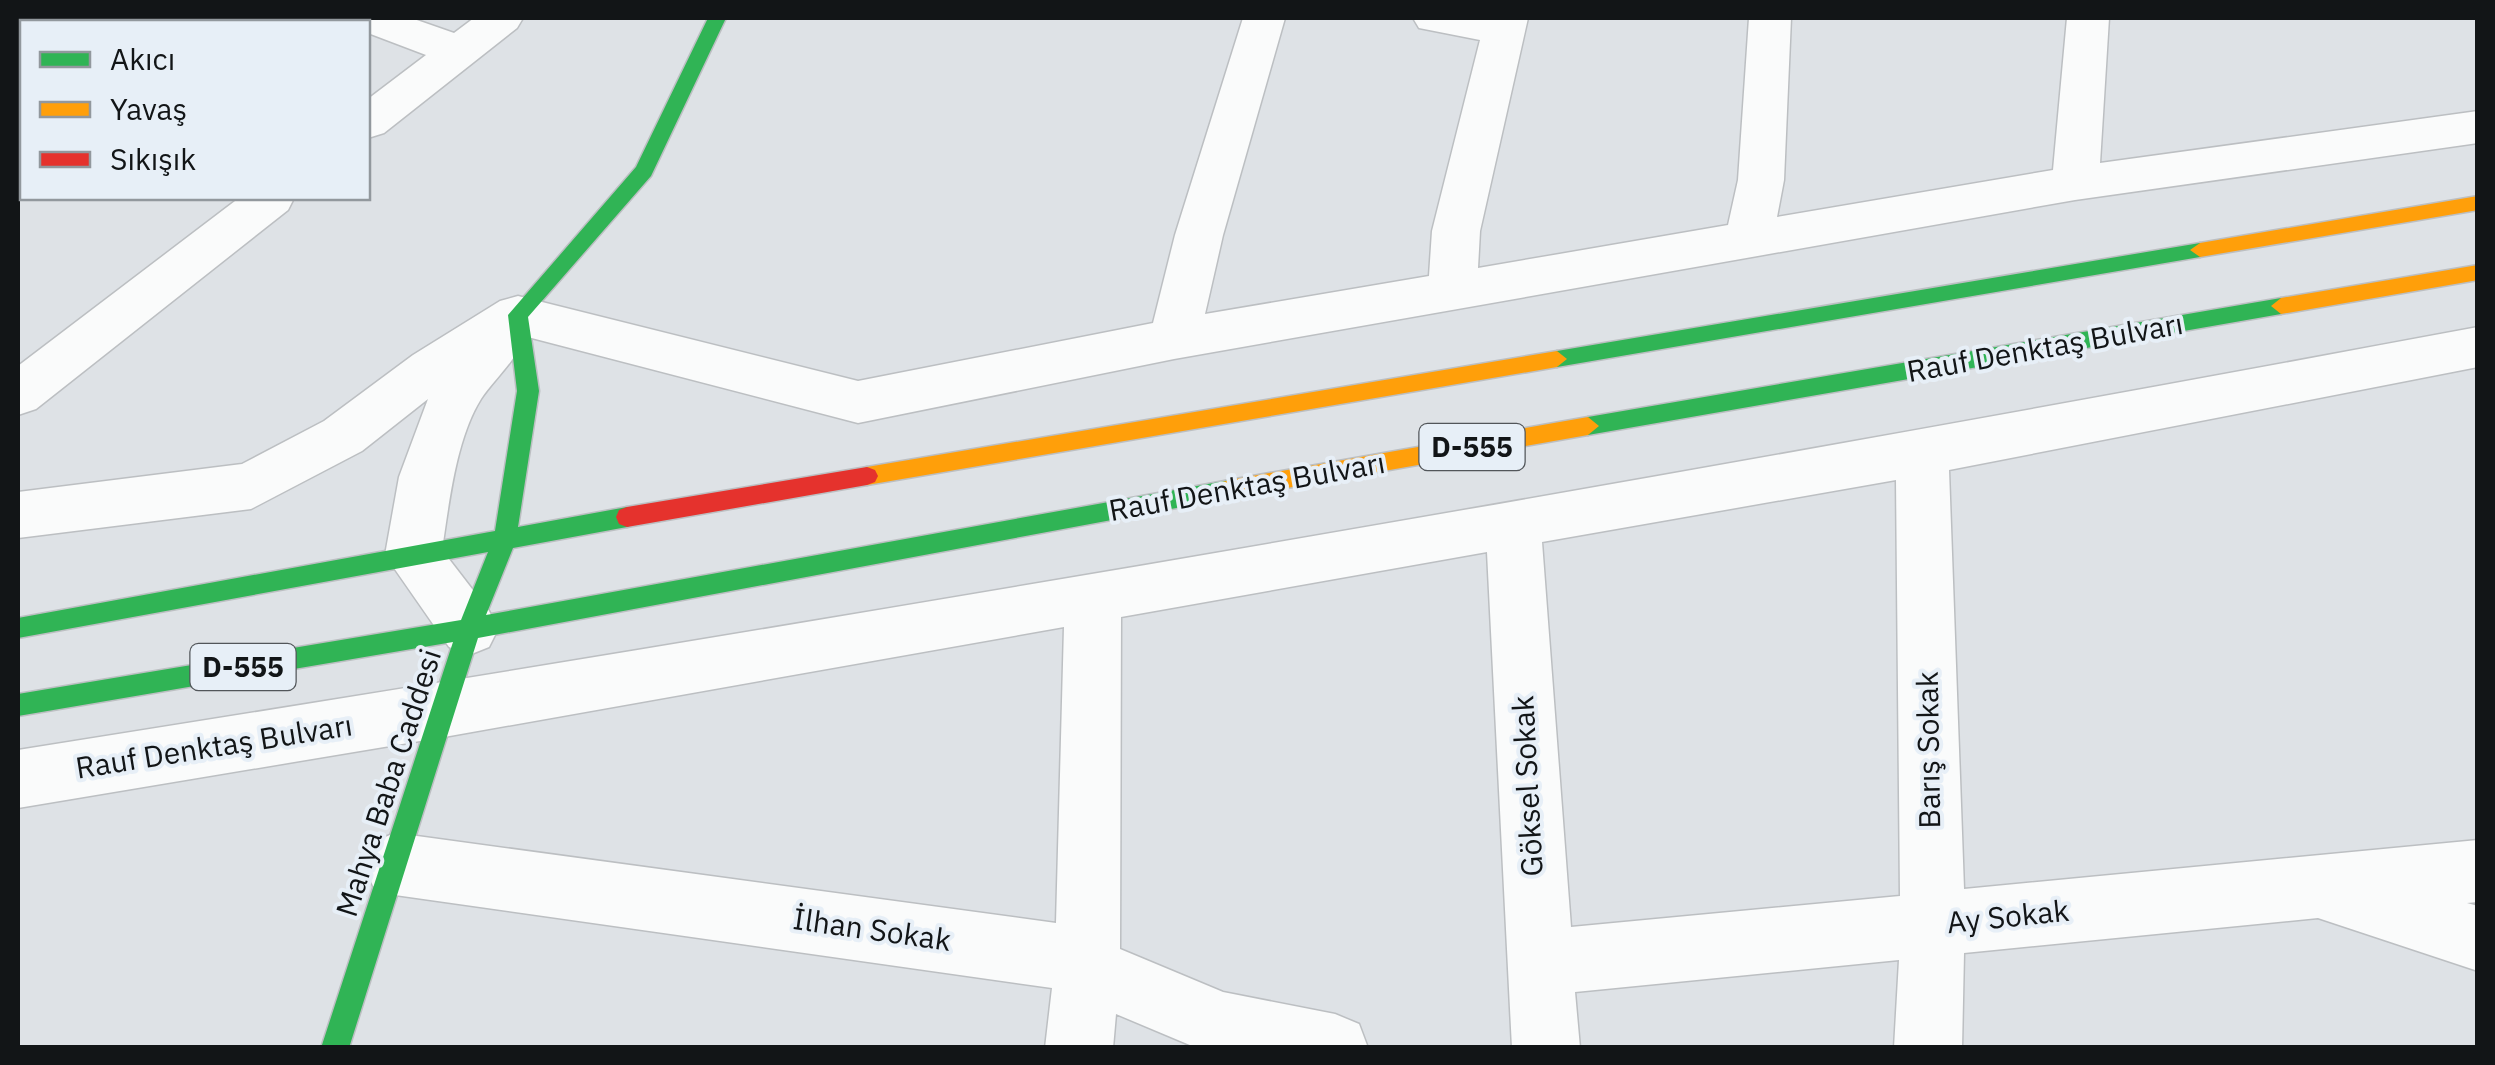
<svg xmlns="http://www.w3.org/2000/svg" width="2495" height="1065" font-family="'IBM Plex Sans',sans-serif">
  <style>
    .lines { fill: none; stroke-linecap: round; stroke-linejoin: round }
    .street-casing { stroke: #bcbfc2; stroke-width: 3 }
    .fast-casing { stroke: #bcbfc2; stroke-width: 3 }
    .slow-casing { stroke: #bcbfc2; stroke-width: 3 }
    .jam-casing { stroke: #bcbfc2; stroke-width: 3 }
    .street { fill: #fafbfb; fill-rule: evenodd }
    .fast { fill: #30b455; fill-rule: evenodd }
    .slow { fill: #ff9f0a; fill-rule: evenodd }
    .jam { fill: #e5322d; fill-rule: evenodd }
    .labels { text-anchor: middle; stroke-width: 8; stroke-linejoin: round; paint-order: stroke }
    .shield { fill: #e7eff7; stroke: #52565a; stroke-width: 2.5 }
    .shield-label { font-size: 28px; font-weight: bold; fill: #121517 }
    .street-label { font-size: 30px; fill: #121517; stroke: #e7eff7 }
  </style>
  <rect width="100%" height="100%" fill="#dee2e6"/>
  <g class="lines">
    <g class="street-casing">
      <path id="street" d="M141,18H189L187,22H139Z
        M349,18H411L454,33L474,18H523L517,28L384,133L368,138V99L426,55L368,33V22H351Z
        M1243,18H1285L1223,235L1205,314L1429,276L1432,231L1480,40L1419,28L1413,18H1528L1480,231L1478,268L1728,225L1738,180L1749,18H1791L1784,180L1777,217L2053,170L2067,18H2109L2100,163L2478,111V143L2075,200L1174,359L858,423L524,336C519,358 495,378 481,399C456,439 449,503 442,550L489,611L498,629L489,647L469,655L449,647L385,555L399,477L428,399L362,451L251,509L18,538V492L242,464L324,421L413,355L500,301L518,296L858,381L1153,323L1175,235Z
        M22,101V135L18,136V102Z
        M239,198H294L288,210L36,409L18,415V366Z
        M2478,327V367L1949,470L1964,889L2478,840V902L2467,903L2478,906V971L2318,918L1964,953L1962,1048H1894L1899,960L1575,992L1580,1048H1512L1487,552L1121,617L1120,949L1223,992L1335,1014L1359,1024L1368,1048H1197L1116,1014L1113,1048H1045L1052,988L395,895L373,886L364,864L373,842L395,833L1056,923L1064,627L444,737L18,808V750C840,620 1659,480 2478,327ZM1896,480L1900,896L1571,927L1542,542Z"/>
    </g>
    <g class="fast-casing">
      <path id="fast" d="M708,18H726L651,176L528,317L539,391L518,527L627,507L635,510L638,517L635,524L627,527L513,548L486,615L1230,480L1238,482L1241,489L1238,496L1230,498L478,638L349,1048H321L453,642L18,716V694L461,620L488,552L18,638V618L495,531L517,391L508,315L636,167Z
        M2200,243L2210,250L2200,257L1557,367L1547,359L1557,351Z
        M2281,298L2291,306L2281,314L1588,435L1577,426L1588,417Z"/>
    </g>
    <g class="slow-casing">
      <path id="slow" d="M2478,196V210L2200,257L2190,250L2200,243Z
        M2478,265V280L2281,314L2271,306L2281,298Z
        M1557,351L1567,359L1557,367L867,485L859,482L856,476L859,470L867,467Z
        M1588,417L1599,426L1588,435L1230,498L1222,496L1219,489L1222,482L1230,480Z"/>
    </g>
    <g class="jam-casing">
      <path id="jam" d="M867,467L875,470L878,476L875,482L867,485L627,527L619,524L616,517L619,510L627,507Z"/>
    </g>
    <use href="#street" class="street"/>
    <use href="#fast" class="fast"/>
    <use href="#slow" class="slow"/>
    <use href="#jam" class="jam"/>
  </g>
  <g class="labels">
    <g class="shield">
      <rect x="1419.5" y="424" width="105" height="46" rx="8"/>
      <rect x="190.5" y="644" width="105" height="46" rx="8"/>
    </g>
    <g class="shield-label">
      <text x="1472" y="457">D-555</text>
      <text x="243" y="677">D-555</text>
    </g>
    <g class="street-label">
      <text transform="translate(2045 348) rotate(-10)" y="10">Rauf Denktaş Bulvarı</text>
      <text transform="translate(1247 487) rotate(-10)" y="10">Rauf Denktaş Bulvarı</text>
      <text transform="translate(214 747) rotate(-9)" y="10">Rauf Denktaş Bulvarı</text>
      <text transform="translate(1929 750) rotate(-91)" y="10">Barış Sokak</text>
      <text transform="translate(389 783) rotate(-72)" y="10">Mahya Baba Caddesi</text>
      <text transform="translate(1528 786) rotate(-93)" y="10">Göksel Sokak</text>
      <text transform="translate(2008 917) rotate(-6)" y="10">Ay Sokak</text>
      <text transform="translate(872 930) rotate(8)" y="10">İlhan Sokak</text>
    </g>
  </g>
  <rect width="2495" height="1065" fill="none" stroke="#121517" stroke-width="40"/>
  <rect x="20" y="20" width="350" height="180" fill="#e7eff7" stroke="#92989d" stroke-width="2.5"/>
  <rect x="40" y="52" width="50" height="15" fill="#30b455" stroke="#92989d" stroke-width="2.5"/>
  <text x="110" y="70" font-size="30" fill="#121517">Akıcı</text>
  <rect x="40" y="102" width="50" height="15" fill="#ff9f0a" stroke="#92989d" stroke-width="2.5"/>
  <text x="110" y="120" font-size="30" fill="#121517">Yavaş</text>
  <rect x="40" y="152" width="50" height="15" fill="#e5322d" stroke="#92989d" stroke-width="2.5"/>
  <text x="110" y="170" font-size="30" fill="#121517">Sıkışık</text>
</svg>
